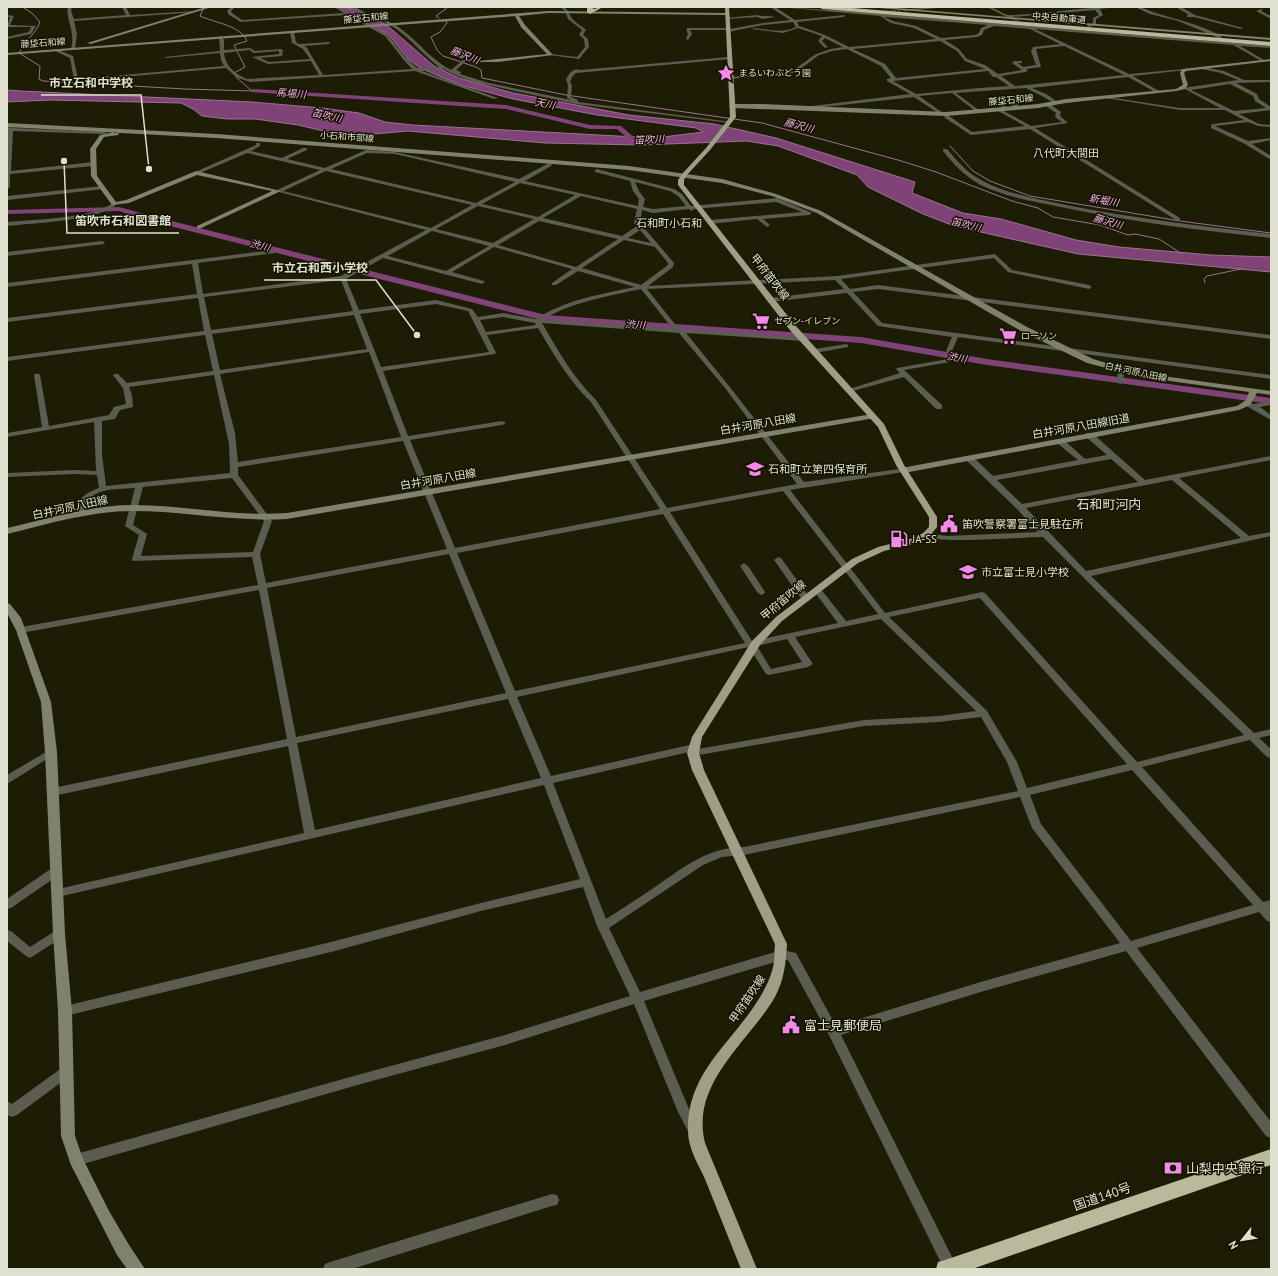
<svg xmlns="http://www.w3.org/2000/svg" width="1278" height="1276" font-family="'PT Sans','Noto Sans JP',sans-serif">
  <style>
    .water { fill: #7f4378; stroke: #9c7292 }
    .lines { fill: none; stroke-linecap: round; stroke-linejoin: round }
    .stream { stroke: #9c7292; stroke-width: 1 }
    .river { fill: #7f4378; fill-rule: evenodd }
    .street-tunnel { stroke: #3a3923; stroke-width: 4.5; stroke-dasharray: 4.5 2; stroke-linecap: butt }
    .street { fill: #5c5c50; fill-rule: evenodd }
    .secondary { fill: #81826e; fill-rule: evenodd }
    .primary { fill: #9e9f86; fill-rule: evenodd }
    .highway { fill: #b9b99b; fill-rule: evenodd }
    .labels { text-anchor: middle; stroke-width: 3; stroke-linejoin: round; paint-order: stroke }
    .far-street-label { font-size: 9px; fill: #dfe0d0; stroke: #141300 }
    .far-poi-label { font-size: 9px; fill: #dfe0d0; stroke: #141300; text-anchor: start }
    .far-water-label { font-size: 10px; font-style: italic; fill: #f8b2ee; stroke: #141300 }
    .far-quarter-label { font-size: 11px; fill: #dfe0d0; stroke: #141300 }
    .street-label { font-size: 11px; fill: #dfe0d0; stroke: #141300 }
    .poi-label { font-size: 11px; fill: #dfe0d0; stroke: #141300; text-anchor: start }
    .quarter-label { font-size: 13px; fill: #dfe0d0; stroke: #141300 }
    .near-poi-label { font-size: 13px; fill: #dfe0d0; stroke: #141300; text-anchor: start }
    .near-street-label { font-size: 13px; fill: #dfe0d0; stroke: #141300 }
    .leader { fill: none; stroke: #dfe0d0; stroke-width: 1.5 }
    .callout-dot { fill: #dfe0d0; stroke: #141300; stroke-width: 1.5 }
    .callout-label { font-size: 12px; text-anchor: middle; font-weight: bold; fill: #dfe0d0; stroke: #141300; stroke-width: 3; stroke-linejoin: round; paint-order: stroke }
  </style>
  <rect width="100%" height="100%" fill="#1d1c04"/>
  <path class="water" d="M339,7C356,7 373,17 388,26L434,66L459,78L513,93L629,115L714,124L776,138L915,182L912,193L963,213L1001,219L1076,240L1119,247L1211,255L1271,257V272L1078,254L954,226L923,214L868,187L857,175L778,146L746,141L641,145L545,143L408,131L374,134L332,133L298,125L255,119H227L202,116L193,109L181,103L50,100L7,102V90L21,91L252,102L322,108L359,113L385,122L413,125L655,138L703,132L696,128L597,115L513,99L461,85L420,68L408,59L388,34L355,18Z"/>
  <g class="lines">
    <path class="stream" d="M23,7L33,14L40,22C36,34 24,41 19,53L40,66L39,79L43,81L185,89L253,91
      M204,7L200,16C215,23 240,25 247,41L234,45L245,67L234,73
      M439,18L436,16L447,8L446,7
      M445,20L447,23L440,32L431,37L437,50L443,56L476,67L481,70L482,78L566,95L762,123L898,160L936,172L1012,201L1038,208L1053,217L1100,225L1128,235L1135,234L1159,239L1182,254
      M236,77L252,91
      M950,146L973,171L990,181L1030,196L1180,221L1271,233
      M1205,283L1204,279L1207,276L1241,269"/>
    <path class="river" d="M253,89L506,105L590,125L621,126L638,141L634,143L632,142L617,129H590L506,109L251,92V90Z
      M119,207L152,216L546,315L861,337L987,359L1271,398V404L987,365L861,343L546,321L146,220L119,211L7,214V210Z"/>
    <path class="street-tunnel" d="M885,13L901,11
      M1014,20L1023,25"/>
    <path class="street" d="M68,7H72L71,11L74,19L126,15L122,7H126L130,15L195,11L197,12L74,21L77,34L75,49L73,50L71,49C76,31 65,18 68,7Z
      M231,7H235L231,11L232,13L242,20L344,13L334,7H339L387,34L405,57L417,68L439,67C422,54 409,36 390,25C377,18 361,16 350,7H355C369,16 386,18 400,28C418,41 431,60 451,70L463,60H480L482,61L465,62L456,70L461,72L460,74L489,83L571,100L567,98L568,85L566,80C568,74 574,67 580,70L729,57L730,59L576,73L572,77L570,82L572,85L571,97L578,100V102L732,122L730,123L576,104L478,83L460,77L443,69L422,71L498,98L494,99L415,71L250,82L236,77L226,68L76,81L74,80L70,58L53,50L56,49L73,56L78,79L224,66L221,60L220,53L166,58L164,57L220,51L219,37L221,36L224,40V50L250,48L255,51L281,49L283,50L282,56L260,58L269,62L310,59L303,49L292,43L290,32L292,31L294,32L296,42L299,44L330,42L329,44L304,46L307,48L323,75L412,69L403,59L385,36L347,15L240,22L238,20L229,15L227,11ZM250,50L253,53L279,51V54L252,57L268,64L311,61L319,75L247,79C235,74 225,66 224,53Z
      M560,7C568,7 567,11 571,17C574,22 582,26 586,30L583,35L588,39L589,47L579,59L549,55L551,54L577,57L585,47L584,39L579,35L582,30L568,19L565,11Z
      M770,7H775L795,20L845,15L844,17L797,22L799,26L825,35L849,47L936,39L914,28L891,23L880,16L779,7L881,13L883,14L1271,46V48L1240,46L1264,60L1263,62L1233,45L1035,29L1129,74L1184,69L1186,70L1133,76L1159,91L1157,93L1128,77L1032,88L1048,95L1057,102L1055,104L1044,97L1026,88L956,93L980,111L978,113L952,93L919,96L943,113V114L941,115L914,97L806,109L804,107L910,94L887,81V79L891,78L881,66L847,49L832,51L819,55L795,73L729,79L731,77L792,71L816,54L831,49L843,47L825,38L822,41L828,47L825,48L818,41L822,36L798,28L783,33L752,29L754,28C768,29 783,34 796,27L793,22L763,25L728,32L727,30H690L692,34L688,40L686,39L688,34L686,29L688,28H728L730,29L763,23L790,20ZM884,17L988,25L981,28L979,33L975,35L941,38L916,26L893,21ZM994,26L1030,29L1060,44L1033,47L1031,51L1036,65L1023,67L1018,63H1022V61H1014L1012,63L1022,70L998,74L985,65L967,59L959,49L945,40L977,37L982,35L984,30ZM940,41L957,51L965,61L985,69L896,78L885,64L853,49ZM1064,46L1124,75L1015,86L1001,76L1026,72L1028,71L1026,69L1041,67L1036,49ZM988,71L993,77H996L1009,86L979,88L916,94L893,81Z
      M930,7H948L904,11L902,10Z
      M987,7C996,7 1002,15 1010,15C1047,14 1082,7 1117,7L1100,9L1103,15L1096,19V24L1089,27L1087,26L1093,23V18L1099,15L1095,10L1012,17L1015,19L1013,20Z
      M1135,7C1142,7 1147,10 1153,12C1176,20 1202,24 1222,37L1219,38L1178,21L1150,14Z
      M1176,7H1181L1195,15L1243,28L1241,29L1194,17H1187V15H1189Z
      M1261,9H1263L1261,11L1271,16V19L1256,11Z
      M7,15L14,16L10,25L36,26L31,34L7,39V37L29,32L31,27H7L10,17H7Z
      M758,15C763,17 770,15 775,17L762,19L757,17L727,19L725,18Z
      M1202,67L1224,71L1244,80H1271V82L1236,83L1257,94L1259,99L1271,107V110L1239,114L1259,124L1271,125V127L1258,126L1248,122L1215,126L1248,141L1271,138V140L1252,144L1271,156V160L1245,144L1211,128V125L1213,124L1244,120L1225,110H1180L1106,98L1108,97L1180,108H1220L1183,88L1238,80L1221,73L1202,69ZM1230,84L1253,96L1255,101L1266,108L1234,111L1191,90Z
      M1007,99H1009L1022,108L1018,109L1006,102L1000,103L1009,108L1007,110L994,102Z
      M1046,104H1050L1061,112L1060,116L1068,123L1035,128L1180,218V220H1176L1030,129L971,135L945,118L944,114L948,113L949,116L972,132L1025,126L998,111L1000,109L1031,126L1062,122L1055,117L1056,113L1046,106Z
      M11,127L13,128L104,132L108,135L106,136L103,134L13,131L11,171L93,162L96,164L93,166L10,174V187L7,189L8,130H7V128Z
      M256,143H260V146L251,151L282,158L303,148H307V150L287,159L325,168L366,150L395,152L519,179L549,163L552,165L551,166L525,181L638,206L639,199L633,191L630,181L595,172V170L597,169L674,189L682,194L691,206L777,198L812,213L809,215L763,219L770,225L767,227L757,219L710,224L707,222L710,220L802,212L776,202L694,209L691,211L689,209L653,213L642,210L640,223L674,263L673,267L648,286L837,276L995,254L1012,270L1089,285L1092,287L1089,289L1008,272L994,258L841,279L850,289L878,285L1271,335V339L878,289L853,292L882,323L1271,375V379L958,337L952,351L949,353L946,351L952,337L878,326L847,293L770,302L767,300L770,298L844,289L835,280L647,289L678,328L681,329L805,338V340L803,341L686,333L729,386L804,482L907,468L908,470L904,472L790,490L885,613L982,592L985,593L1137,762L1244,735L1151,645L1043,537C1023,537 933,545 922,535L926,533L947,536L1038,532L1017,509L966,460V456H972L993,476L1078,460L1057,443V439H1063L1085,459L1107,455L1086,437V433H1092L1145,480L1271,456V460L1179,478L1249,536L1271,532V536L1091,576L1254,733L1271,729V735L1259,738L1271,749V758L1267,757L1250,740L1142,767L1263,902L1271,900V908L1269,909L1271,910V922L1267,921L1259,912L1137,948L1271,1122V1138L1266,1136L1126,951L984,991L841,1035L958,1269H944L829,1035L788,960H782L644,1001L689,1109L702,1131L700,1135L695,1137L690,1135L678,1112L634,1004L505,1045L361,1084L76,1166L71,1164L69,1160L71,1156L76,1154L361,1074L505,1035L630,996L597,926L583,887L481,911L331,952L65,1016L61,1015L59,1011L61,1007L65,1006L331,942L481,903L580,879L544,785L58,897L54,896L52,893L54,890L58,889L304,833L288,746L53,796L49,795L48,792L49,789L53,788L287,739L259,590L21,633L17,630L21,627L258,585L252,557L133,561L132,559L139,535L125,526L135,488C112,490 87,486 83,515L79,517L75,515C77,500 84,493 99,488L97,475L75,474L7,477V473L75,470L96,471L94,422L7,437V433L42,427L34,375L35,374H39L40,375L49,426L109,415L114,407L126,404L123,388L113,375L114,374H118L127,383L213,371L205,335L7,361V357L204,331L198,298L7,322V318L197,294L192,264L7,287V283L273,250L275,251V253L198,263L203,294L341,276L426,230L275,191L320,170L247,153L198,174L193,173L256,145ZM367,153L395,154L515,182L476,203L331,169ZM326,171L472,205L431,228L283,191ZM635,182L670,191L678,196L686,206L653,209L643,207L645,199L639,191ZM520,183L575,195L538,217L482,204ZM581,196L637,209L634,223L637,226L622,236L543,218ZM478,206L534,219L493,243L436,229ZM539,221L618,239L576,267L498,245ZM640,230L651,243L628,238ZM432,231L489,246L446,271L388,256ZM624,240L655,247L668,263V265L641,285L582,268ZM494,247L572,269L552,283V285H556L578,271L635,287C601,294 565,300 536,319L503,313L478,317L472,309L436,300L359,310L346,279L383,258L482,284L485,282L484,281L452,272ZM341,280L353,311L211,330L204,297ZM641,289L672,328L543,320C570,302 609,296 641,289ZM436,304L468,311L489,352L381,367L360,314ZM354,315L367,349L220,370L212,334ZM503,317L535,323L536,325L486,332L480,320ZM542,323L679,333L725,388L797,484L667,508L596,400C573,377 558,351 542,323ZM538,328C554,355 569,381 591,402L660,509L455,548L410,440L502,425L506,423L502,421L408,436L383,371L495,354L496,353L487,335ZM369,352L401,437L238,462L235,433L220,374ZM214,375L229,444L230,473L106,486L102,455V421L115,419L120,410L133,407L132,395L129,387ZM403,441L447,549L266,583L260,554L272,521L238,475V467ZM1111,459L1138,482L1022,504L997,480ZM232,478L264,521L253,552L141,556L147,534L133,525L143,487ZM1172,480L1241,538L1086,571L1026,508ZM783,491L878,614L846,621L820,588L817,587L813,590L838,623L752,641L670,512ZM663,514L745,643L515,691L457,553ZM449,554L506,693L296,737L267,588ZM980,598L1127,764L1027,788L1017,762L987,711L889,617ZM881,619L976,711L939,716L864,720L698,749L699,747L698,745L694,744L551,776L517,697L749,647L766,674L769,675L808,667L813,664L795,637ZM787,639L802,662L771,669L757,646ZM508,699L541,778L315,830L297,743ZM981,717L1007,762L1018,791L744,847C708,847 684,867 655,887C639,898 623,908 606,919L553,783L689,752V755L693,756L864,726L939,722ZM1132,770L1253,905L1131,941L1041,824L1030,795ZM1020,797L1032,828L1120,943L984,981L836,1026L796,953L782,950L640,992L609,928L703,865L722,857L744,855Z
      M943,149H947C957,161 968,174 983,181C1007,194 1035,198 1061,204C1130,218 1201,226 1271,234V238C1200,230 1130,222 1061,207C1033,201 1004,197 979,184C965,176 953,164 943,151Z
      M102,186L105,188L104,189L7,200V196Z
      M114,202L117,204C100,221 32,223 7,226V222C32,220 85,218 106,207C109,206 111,204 114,202Z
      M102,241L105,243L104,244L7,256V252Z
      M846,344L848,345V347L815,353L812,351L815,349Z
      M948,359L950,360V362L904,370L942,405V409H936L904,377L849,392L846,390L900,373L896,369L897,368Z
      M1121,369L1124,371L1123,382L1120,384L1117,382L1118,371Z
      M1271,401V405L1260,407L1271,415V420L1243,404L1247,402L1254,404Z
      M778,557L781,558L809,597L810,599L809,601H803L774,560Z
      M744,563L748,566L765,592L764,594L761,595L757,592L740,566Z
      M51,749L55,750L56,752L55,754L7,784V775Z
      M56,867L60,868L61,871L60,874L11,908L7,909V899L52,868Z
      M7,930L11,931L30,947L55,931L59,930L63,931L65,934L63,937L30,958L26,956L7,941Z
      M67,1066L71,1067L73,1071L71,1075L17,1115L12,1117L7,1115V1101L12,1104L63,1067Z
      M552,1194L557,1195L559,1200L557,1205L552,1206L352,1269H323L325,1264L330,1262Z"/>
    <path class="secondary" d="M206,7H212L91,44L87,43Z
      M866,7H884L1271,38V40Z
      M548,11L727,13L729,14L727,15L548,13L519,16L525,25L553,55L498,62H480L478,61L547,54L521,27L515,16L7,55V53Z
      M1271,59V61L1186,71L1184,73L1188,85L1185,89L1176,91L1066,103L1038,108L946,116L732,108L729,106L732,104H761L946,112L1038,104L1066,99L1176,89L1183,85L1180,73L1182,69Z
      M7,123L216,134L629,166L722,179L776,194L821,211L1027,327L1093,359L1141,373L1271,391V395L1257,393L1250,405L1239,410L904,473L901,472L900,470L901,468L1237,406L1246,400L1249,392L1141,377L1087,363L1021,331L817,213L772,196L722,183L629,170L216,138L7,127Z
      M116,132L119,134L118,135L104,137L96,149L97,176L116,202L126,200L196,171L281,191L199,229L197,228V226L272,191L197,175L129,203L112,205L91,176L90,149L100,135Z
      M872,414H875V418L287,519C235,522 184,511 132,511C90,511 48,524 7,534V528C48,519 90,505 132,505C184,505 235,517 287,513Z
      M7,603L10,604L21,618L51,702L57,752L65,934L72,1011L75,1136L83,1159L109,1211L129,1245L145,1269H127L117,1255L71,1165L61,1136L58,1011L53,934L45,752L41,702L16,630L7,613Z"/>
    <path class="primary" d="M725,7H729L736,117L710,150L686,176L684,180V185L795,325L884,424L904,465L937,517V527L929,537L920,542L884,551L858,563L782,621L760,645L702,737L699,753L704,770L787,944C786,963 784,980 775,997C748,1043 690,1083 705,1143L757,1269H741C729,1239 717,1209 705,1179C698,1164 688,1148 688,1131C686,1061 753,1031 772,971C775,963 774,953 775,944L692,770L687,753L692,737L752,641L776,617L852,559L878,547L914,538L923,533L929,527V517L896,465L878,427L789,329L678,185V180L682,174L706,148L730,117Z"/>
    <path class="highway" d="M587,7H593V9L603,7L590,14L587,12Z
      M819,7H840L1271,42V46L822,9Z
      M1271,1149V1165L972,1269H936L938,1262L945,1260Z"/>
  </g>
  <defs>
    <g id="sight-bare" transform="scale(1.38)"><path d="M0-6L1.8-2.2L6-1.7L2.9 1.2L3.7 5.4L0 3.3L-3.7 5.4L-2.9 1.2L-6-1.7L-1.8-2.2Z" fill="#f788eb" stroke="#141300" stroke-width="2.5" paint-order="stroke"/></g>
    <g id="supermarket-bare" transform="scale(1.38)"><path d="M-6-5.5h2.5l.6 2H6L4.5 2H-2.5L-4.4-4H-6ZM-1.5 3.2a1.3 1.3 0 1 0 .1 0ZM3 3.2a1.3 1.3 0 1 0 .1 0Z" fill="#f788eb" stroke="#141300" stroke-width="2.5" paint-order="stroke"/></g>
    <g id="school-bare" transform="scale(1.38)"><path d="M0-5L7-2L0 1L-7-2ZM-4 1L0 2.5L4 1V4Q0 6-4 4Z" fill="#f788eb" stroke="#141300" stroke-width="2.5" paint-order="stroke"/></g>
    <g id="civic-bare" transform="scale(1.38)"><path d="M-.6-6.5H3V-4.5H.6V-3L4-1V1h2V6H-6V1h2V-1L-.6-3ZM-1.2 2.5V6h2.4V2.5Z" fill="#f788eb" stroke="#141300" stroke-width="2.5" paint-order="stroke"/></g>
    <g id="fuel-bare" transform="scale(1.38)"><path d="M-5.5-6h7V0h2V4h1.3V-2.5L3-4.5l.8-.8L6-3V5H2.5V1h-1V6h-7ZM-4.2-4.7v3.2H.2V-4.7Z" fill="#f788eb" stroke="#141300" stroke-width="2.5" paint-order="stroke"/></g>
    <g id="bank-bare" transform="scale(1.38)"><path d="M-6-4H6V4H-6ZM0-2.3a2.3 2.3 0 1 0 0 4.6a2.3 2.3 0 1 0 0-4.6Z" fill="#f788eb" stroke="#141300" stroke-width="2.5" paint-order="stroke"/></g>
  </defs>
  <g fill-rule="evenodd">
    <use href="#sight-bare" x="726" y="73"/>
    <use href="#supermarket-bare" x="761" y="321"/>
    <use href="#supermarket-bare" x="1008" y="336"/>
    <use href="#school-bare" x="755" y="469"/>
    <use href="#civic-bare" x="949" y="524"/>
    <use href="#fuel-bare" x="899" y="539"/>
    <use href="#school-bare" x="968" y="572"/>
    <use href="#civic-bare" x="791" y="1025"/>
    <use href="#bank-bare" x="1173" y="1168"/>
  </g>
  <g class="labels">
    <g class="far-street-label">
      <text transform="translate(366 18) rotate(-5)" y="3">藤垈石和線</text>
      <text transform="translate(1059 18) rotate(5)" y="3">中央自動車道</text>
      <text transform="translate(43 43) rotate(-4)" y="3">藤垈石和線</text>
      <text transform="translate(1011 100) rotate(-5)" y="3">藤垈石和線</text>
      <text transform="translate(347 137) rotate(4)" y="3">小石和市部線</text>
      <text transform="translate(1136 372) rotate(12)" y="3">白井河原八田線</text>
    </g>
    <g class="far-poi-label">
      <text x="739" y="76">まるいわぶどう園</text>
      <text x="774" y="324">セブン-イレブン</text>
      <text x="1021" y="339">ローソン</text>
    </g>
    <g class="far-water-label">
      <text transform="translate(465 55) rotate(22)" y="4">藤沢川</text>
      <text transform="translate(291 93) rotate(4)" y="4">馬場川</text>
      <text transform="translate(545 103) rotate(11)" y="4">天川</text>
      <text transform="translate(327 115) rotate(13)" y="4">笛吹川</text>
      <text transform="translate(799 125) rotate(15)" y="4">藤沢川</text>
      <text transform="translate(649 139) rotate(-3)" y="4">笛吹川</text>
      <text transform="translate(1104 200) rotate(10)" y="4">新堀川</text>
      <text transform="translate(1108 221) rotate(16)" y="4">藤沢川</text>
      <text transform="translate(966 224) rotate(14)" y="4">笛吹川</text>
      <text transform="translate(260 245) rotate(14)" y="4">渋川</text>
      <text transform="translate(635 324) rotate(4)" y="4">渋川</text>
      <text transform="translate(957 357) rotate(10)" y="4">渋川</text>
    </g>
    <g class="far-quarter-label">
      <text x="1066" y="157">八代町大間田</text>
      <text x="669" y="227">石和町小石和</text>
    </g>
    <g class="street-label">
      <text transform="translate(770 277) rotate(52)" y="4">甲府笛吹線</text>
      <text transform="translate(758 424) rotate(-10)" y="4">白井河原八田線</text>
      <text transform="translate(1081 426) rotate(-10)" y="4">白井河原八田線旧道</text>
      <text transform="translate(438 479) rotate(-10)" y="4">白井河原八田線</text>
      <text transform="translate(70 507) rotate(-12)" y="4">白井河原八田線</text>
      <text transform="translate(783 600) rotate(-40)" y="4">甲府笛吹線</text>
      <text transform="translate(747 999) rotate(-56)" y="4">甲府笛吹線</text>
    </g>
    <g class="poi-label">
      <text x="768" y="473">石和町立第四保育所</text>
      <text x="962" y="528">笛吹警察署富士見駐在所</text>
      <text x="912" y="543">JA-SS</text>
      <text x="981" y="576">市立富士見小学校</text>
    </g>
    <g class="quarter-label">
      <text x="1109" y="509">石和町河内</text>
    </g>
    <g class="near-poi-label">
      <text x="804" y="1030">富士見郵便局</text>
      <text x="1186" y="1173">山梨中央銀行</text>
    </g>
    <g class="near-street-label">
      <text transform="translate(1102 1196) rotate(-19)" y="5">国道140号</text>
    </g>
  </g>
  <path class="leader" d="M149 169L141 95H41M64 161L67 233H179M417 335L376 280H264"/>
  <g class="callout-dot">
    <circle cx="149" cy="169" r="4"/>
    <circle cx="64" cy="161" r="4"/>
    <circle cx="417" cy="335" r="4"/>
  </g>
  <g class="callout-label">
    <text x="91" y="87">市立石和中学校</text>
    <text x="123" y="225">笛吹市石和図書館</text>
    <text x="320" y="272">市立石和西小学校</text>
  </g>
  <rect width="1278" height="1276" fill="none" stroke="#dfe0d0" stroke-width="16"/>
  <g transform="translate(1242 1240) rotate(240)" stroke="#141300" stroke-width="3" paint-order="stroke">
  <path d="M0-3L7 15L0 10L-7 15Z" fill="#dfe0d0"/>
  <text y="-6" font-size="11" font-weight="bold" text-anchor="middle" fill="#dfe0d0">N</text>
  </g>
</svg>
